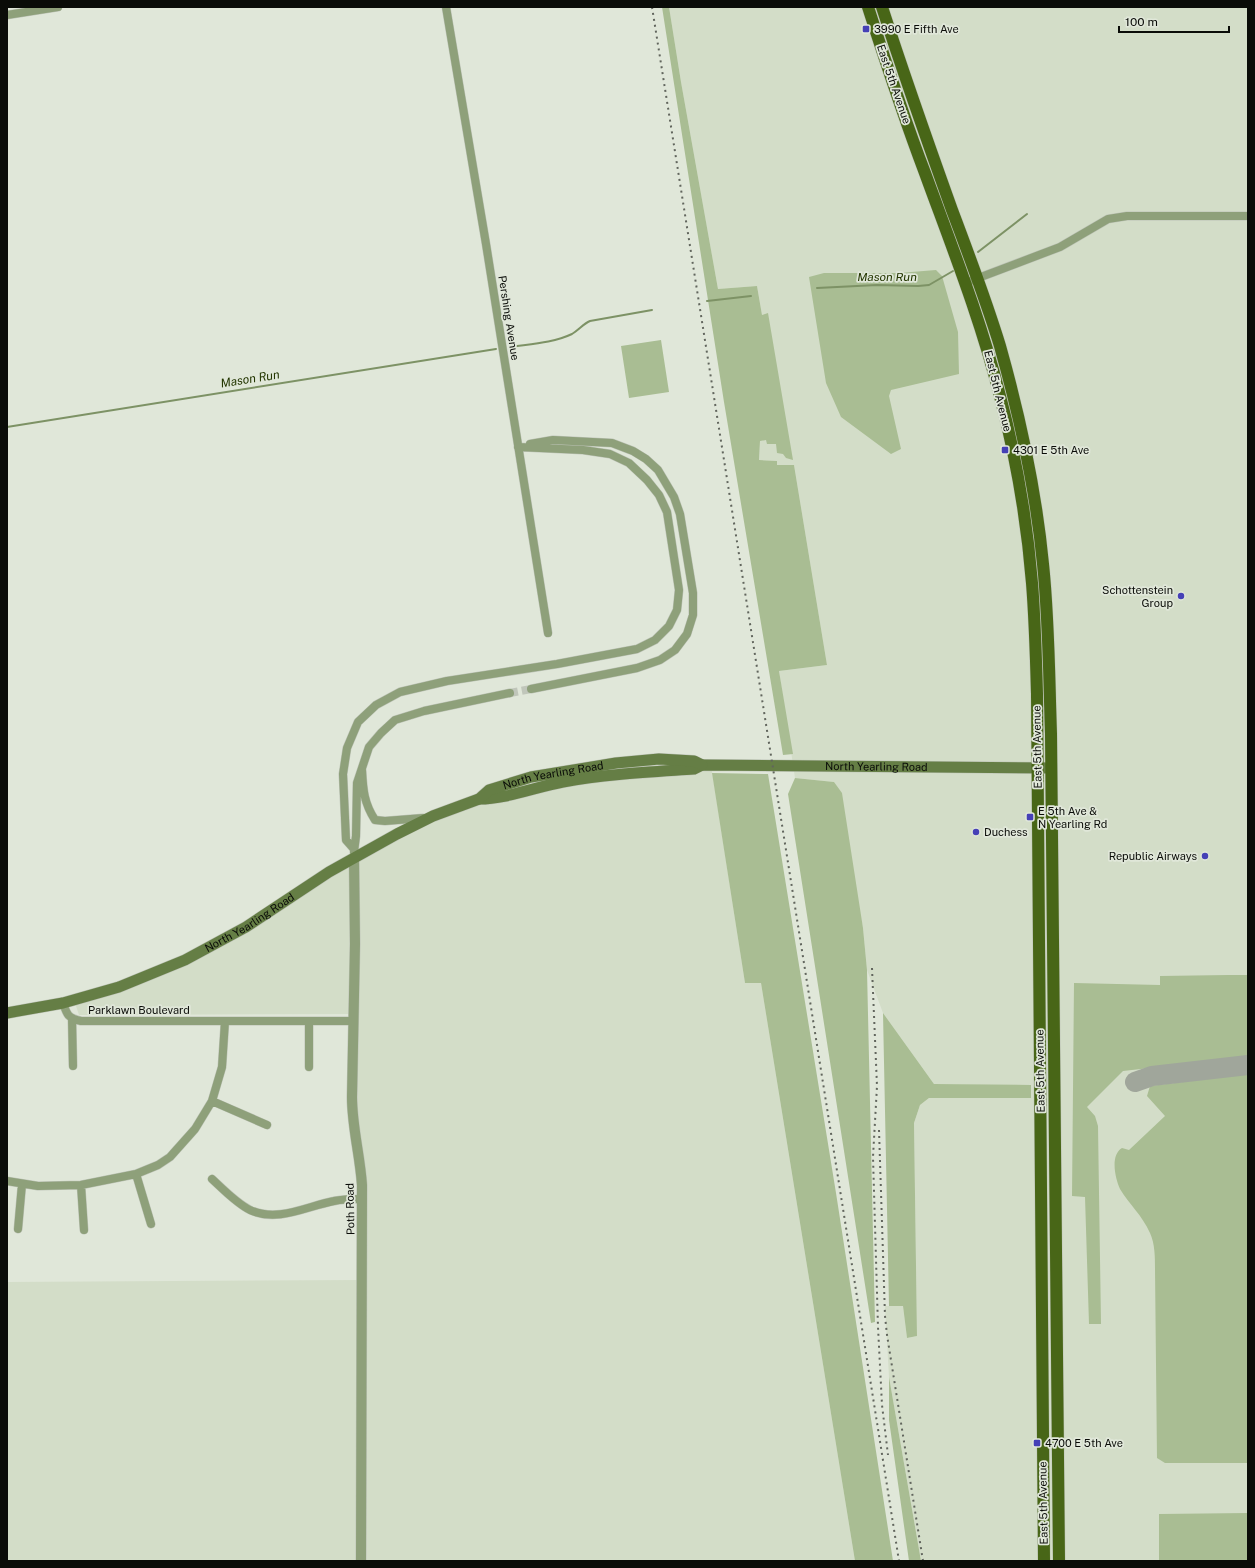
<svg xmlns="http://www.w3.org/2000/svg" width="1255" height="1568" font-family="'Public Sans',sans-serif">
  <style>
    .built { fill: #d3ddc8 }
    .green { fill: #a9bd93 }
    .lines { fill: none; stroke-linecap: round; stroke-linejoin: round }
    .stream { stroke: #7d9265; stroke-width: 2 }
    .taxiway { stroke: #a0a69b; stroke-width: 20 }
    .minor-tunnel { stroke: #c0c6ba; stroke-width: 8; stroke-dasharray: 8 4; stroke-linecap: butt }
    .minor-casing { stroke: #bec4b8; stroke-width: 9 }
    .tertiary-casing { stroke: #bec4b8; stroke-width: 11 }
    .secondary-casing { stroke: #bec4b8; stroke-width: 12 }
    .primary-casing { stroke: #bec4b8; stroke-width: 13 }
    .minor { stroke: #8ea07a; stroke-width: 8 }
    .tertiary { stroke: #8ea07a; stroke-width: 10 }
    .secondary { stroke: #657e45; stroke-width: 11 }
    .primary { stroke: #486617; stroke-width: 12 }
    .rail { stroke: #61655d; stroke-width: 2; stroke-dasharray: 2 4; stroke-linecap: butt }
    .poi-dot { fill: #4540b6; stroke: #e0e7d9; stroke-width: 1.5 }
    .labels { text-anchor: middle; stroke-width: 3.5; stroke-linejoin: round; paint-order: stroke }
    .poi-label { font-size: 11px; fill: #0a0c08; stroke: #e0e7d9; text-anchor: start }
    .street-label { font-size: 11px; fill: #0a0c08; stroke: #e0e7d9 }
    .water-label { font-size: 12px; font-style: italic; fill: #233601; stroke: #e0e7d9 }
  </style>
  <rect width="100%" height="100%" fill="#e0e7d9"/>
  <path class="built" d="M669,7H1248V1561H921L889,1377L885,1306H903L907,1338L917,1336L914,1123L920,1105L929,1098H1031V1086L934,1084L883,1013L867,970L863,928L834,782L795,778L779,671L827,665L794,465H777V461L759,460L760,440H766L767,314L762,315L757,286L718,289L681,82Z
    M711,765L745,983H761L855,1561H7V1282L364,1280L355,1126L352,1014L79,1015L74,1000L192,956L369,848L472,805L554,776L616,768Z"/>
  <path class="green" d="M662,7H669L681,82L718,289L757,286L762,315L768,313L793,460L786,458L783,454L777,453L776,444H767L766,440L760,441L759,460L777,461V465H794L827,665L779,671L793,754L783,755L724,402Z
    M936,270L942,276L958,332L959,374L891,390L889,396L901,449L891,454L841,417L826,383L809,277L824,273H899Z
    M661,340L669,392L629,398L621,346Z
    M712,773L768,774L836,1193L893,1561H855L761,983H745Z
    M795,778L834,782L842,793L863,928L867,970L875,1322L871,1323L788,794Z
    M1228,975H1248V1057L1123,1071L1087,1107L1095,1116L1098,1126L1101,1324H1089L1085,1197L1072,1196L1074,983L1160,985V976Z
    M883,1013L934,1084L1031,1085V1098H929L920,1105L914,1123L917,1336L907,1338L903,1306H889Z
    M1248,1074V1463H1165L1157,1458L1155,1269C1155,1257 1155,1244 1150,1233C1142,1215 1129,1204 1120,1189C1115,1178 1110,1155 1122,1148L1129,1150L1165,1116L1147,1096L1150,1086Z
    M889,1377L921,1561H909L889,1420Z
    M1248,1513V1561H1159V1514Z"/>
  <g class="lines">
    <path class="stream" d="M978,252L1027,214
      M817,288L877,285L918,286L929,285L953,271
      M707,301L751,296
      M510,347C530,344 553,343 572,334C579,330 583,324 590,321L652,310
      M7,427L496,349"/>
    <path class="taxiway" d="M1135,1082L1152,1076L1248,1065"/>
    <path class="minor-tunnel" d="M510,693L531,689"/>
    <g class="minor-casing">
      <path id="minor" d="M446,7L486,244L548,633
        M7,15L58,7
        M965,283L1060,247L1108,219L1127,216H1248
        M530,444L553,440L612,443L633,451L646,459L658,470L674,497L680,514L693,593V615L687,634L675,650L660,660L637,668L531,689
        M362,770C363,790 364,803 375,820L385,821L423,818
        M354,849L346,840L343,774L347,748L358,722L376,705L400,692L447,681L557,664L637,649L655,640L669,626L677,610L679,590L667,512L659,495L647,480L629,463L610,454L583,450L518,447
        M354,852L356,836L357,783L369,747L381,733L395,720L424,711L510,693
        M63,1003C67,1015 68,1018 81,1021H353
        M72,1018L73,1066
        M309,1021V1067
        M212,1101L267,1125
        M136,1174L151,1224
        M212,1179C224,1190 236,1203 250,1210C278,1223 307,1206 334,1201C343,1199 353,1199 362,1199
        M7,1181L38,1186L81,1185L136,1174L158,1165L170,1157L195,1129L212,1101L222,1067L225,1021
        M81,1185L84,1230
        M18,1229L22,1184"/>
    </g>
    <g class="tertiary-casing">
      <path id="tertiary" d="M354,858L355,944L352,1097C352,1127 360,1155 362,1185L361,1561"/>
    </g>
    <g class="secondary-casing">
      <g id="secondary">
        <path id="s1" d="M479,799C507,799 535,787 563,782C606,774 650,772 694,769L702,765L1051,768"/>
        <path id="s2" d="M7,1013L63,1003L119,987L185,960L246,927L329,872L397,834L433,816L479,799L489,790L531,777L616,763L659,759L694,761L702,765"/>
      </g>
    </g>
    <g class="primary-casing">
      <path id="primary" d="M868,7C886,63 904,118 925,173C952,247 981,320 1000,396C1016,457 1027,521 1032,583C1035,620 1036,657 1037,694L1044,1561
        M882,7C904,75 928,143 952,210C969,255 986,300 1000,346C1020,417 1036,491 1043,564C1049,621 1049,677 1051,734L1059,1561"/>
    </g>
    <use href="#minor" class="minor"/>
    <use href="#tertiary" class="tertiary"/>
    <use href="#secondary" class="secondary"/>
    <use href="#primary" class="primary"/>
    <path class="rail" d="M652,7L899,1561
      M872,968L877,1086L873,1157L878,1327L882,1405L888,1455
      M879,1130L885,1316L887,1335L923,1561"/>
  </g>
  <g class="poi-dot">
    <rect x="862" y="25" width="8" height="8" rx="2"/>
    <rect x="1001" y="446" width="8" height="8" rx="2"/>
    <circle cx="1181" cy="596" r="4"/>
    <rect x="1026" y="813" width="8" height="8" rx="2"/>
    <circle cx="976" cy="832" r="4"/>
    <circle cx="1205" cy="856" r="4"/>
    <rect x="1033" y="1439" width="8" height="8" rx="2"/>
  </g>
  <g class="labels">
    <g class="poi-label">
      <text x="874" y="33">3990 E Fifth Ave</text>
      <text x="1013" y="454">4301 E 5th Ave</text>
      <text x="1173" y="594" text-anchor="end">Schottenstein<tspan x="1173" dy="13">Group</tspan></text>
      <text x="1038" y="815">E 5th Ave &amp;<tspan x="1038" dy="13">N Yearling Rd</tspan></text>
      <text x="984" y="836">Duchess</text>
      <text x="1197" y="860" text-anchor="end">Republic Airways</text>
      <text x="1045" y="1447">4700 E 5th Ave</text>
    </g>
    <g class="street-label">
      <text transform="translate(894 84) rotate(71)" y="4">East 5th Avenue</text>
      <text transform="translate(509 318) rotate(81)" y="4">Pershing Avenue</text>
      <text transform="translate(998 391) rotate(76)" y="4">East 5th Avenue</text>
      <text transform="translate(1037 747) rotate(-91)" y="4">East 5th Avenue</text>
      <text dy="4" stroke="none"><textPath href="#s1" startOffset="401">North Yearling Road</textPath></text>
      <text dy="4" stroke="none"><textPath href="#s2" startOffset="602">North Yearling Road</textPath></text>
      <text dy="4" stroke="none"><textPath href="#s2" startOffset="261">North Yearling Road</textPath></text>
      <text x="139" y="1014">Parklawn Boulevard</text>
      <text transform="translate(1040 1071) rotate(-91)" y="4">East 5th Avenue</text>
      <text transform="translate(350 1209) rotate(-91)" y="4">Poth Road</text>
      <text transform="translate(1043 1503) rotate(-91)" y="4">East 5th Avenue</text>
    </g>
    <g class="water-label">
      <text x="887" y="281">Mason Run</text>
      <text transform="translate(250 379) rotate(-9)" y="4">Mason Run</text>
    </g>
  </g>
  <rect width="1255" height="1568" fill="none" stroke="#0a0c08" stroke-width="16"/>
  <path d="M1119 26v6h110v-6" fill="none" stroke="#0a0c08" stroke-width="2"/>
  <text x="1125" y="26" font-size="12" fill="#0a0c08" stroke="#e0e7d9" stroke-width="3" paint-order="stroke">100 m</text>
</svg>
